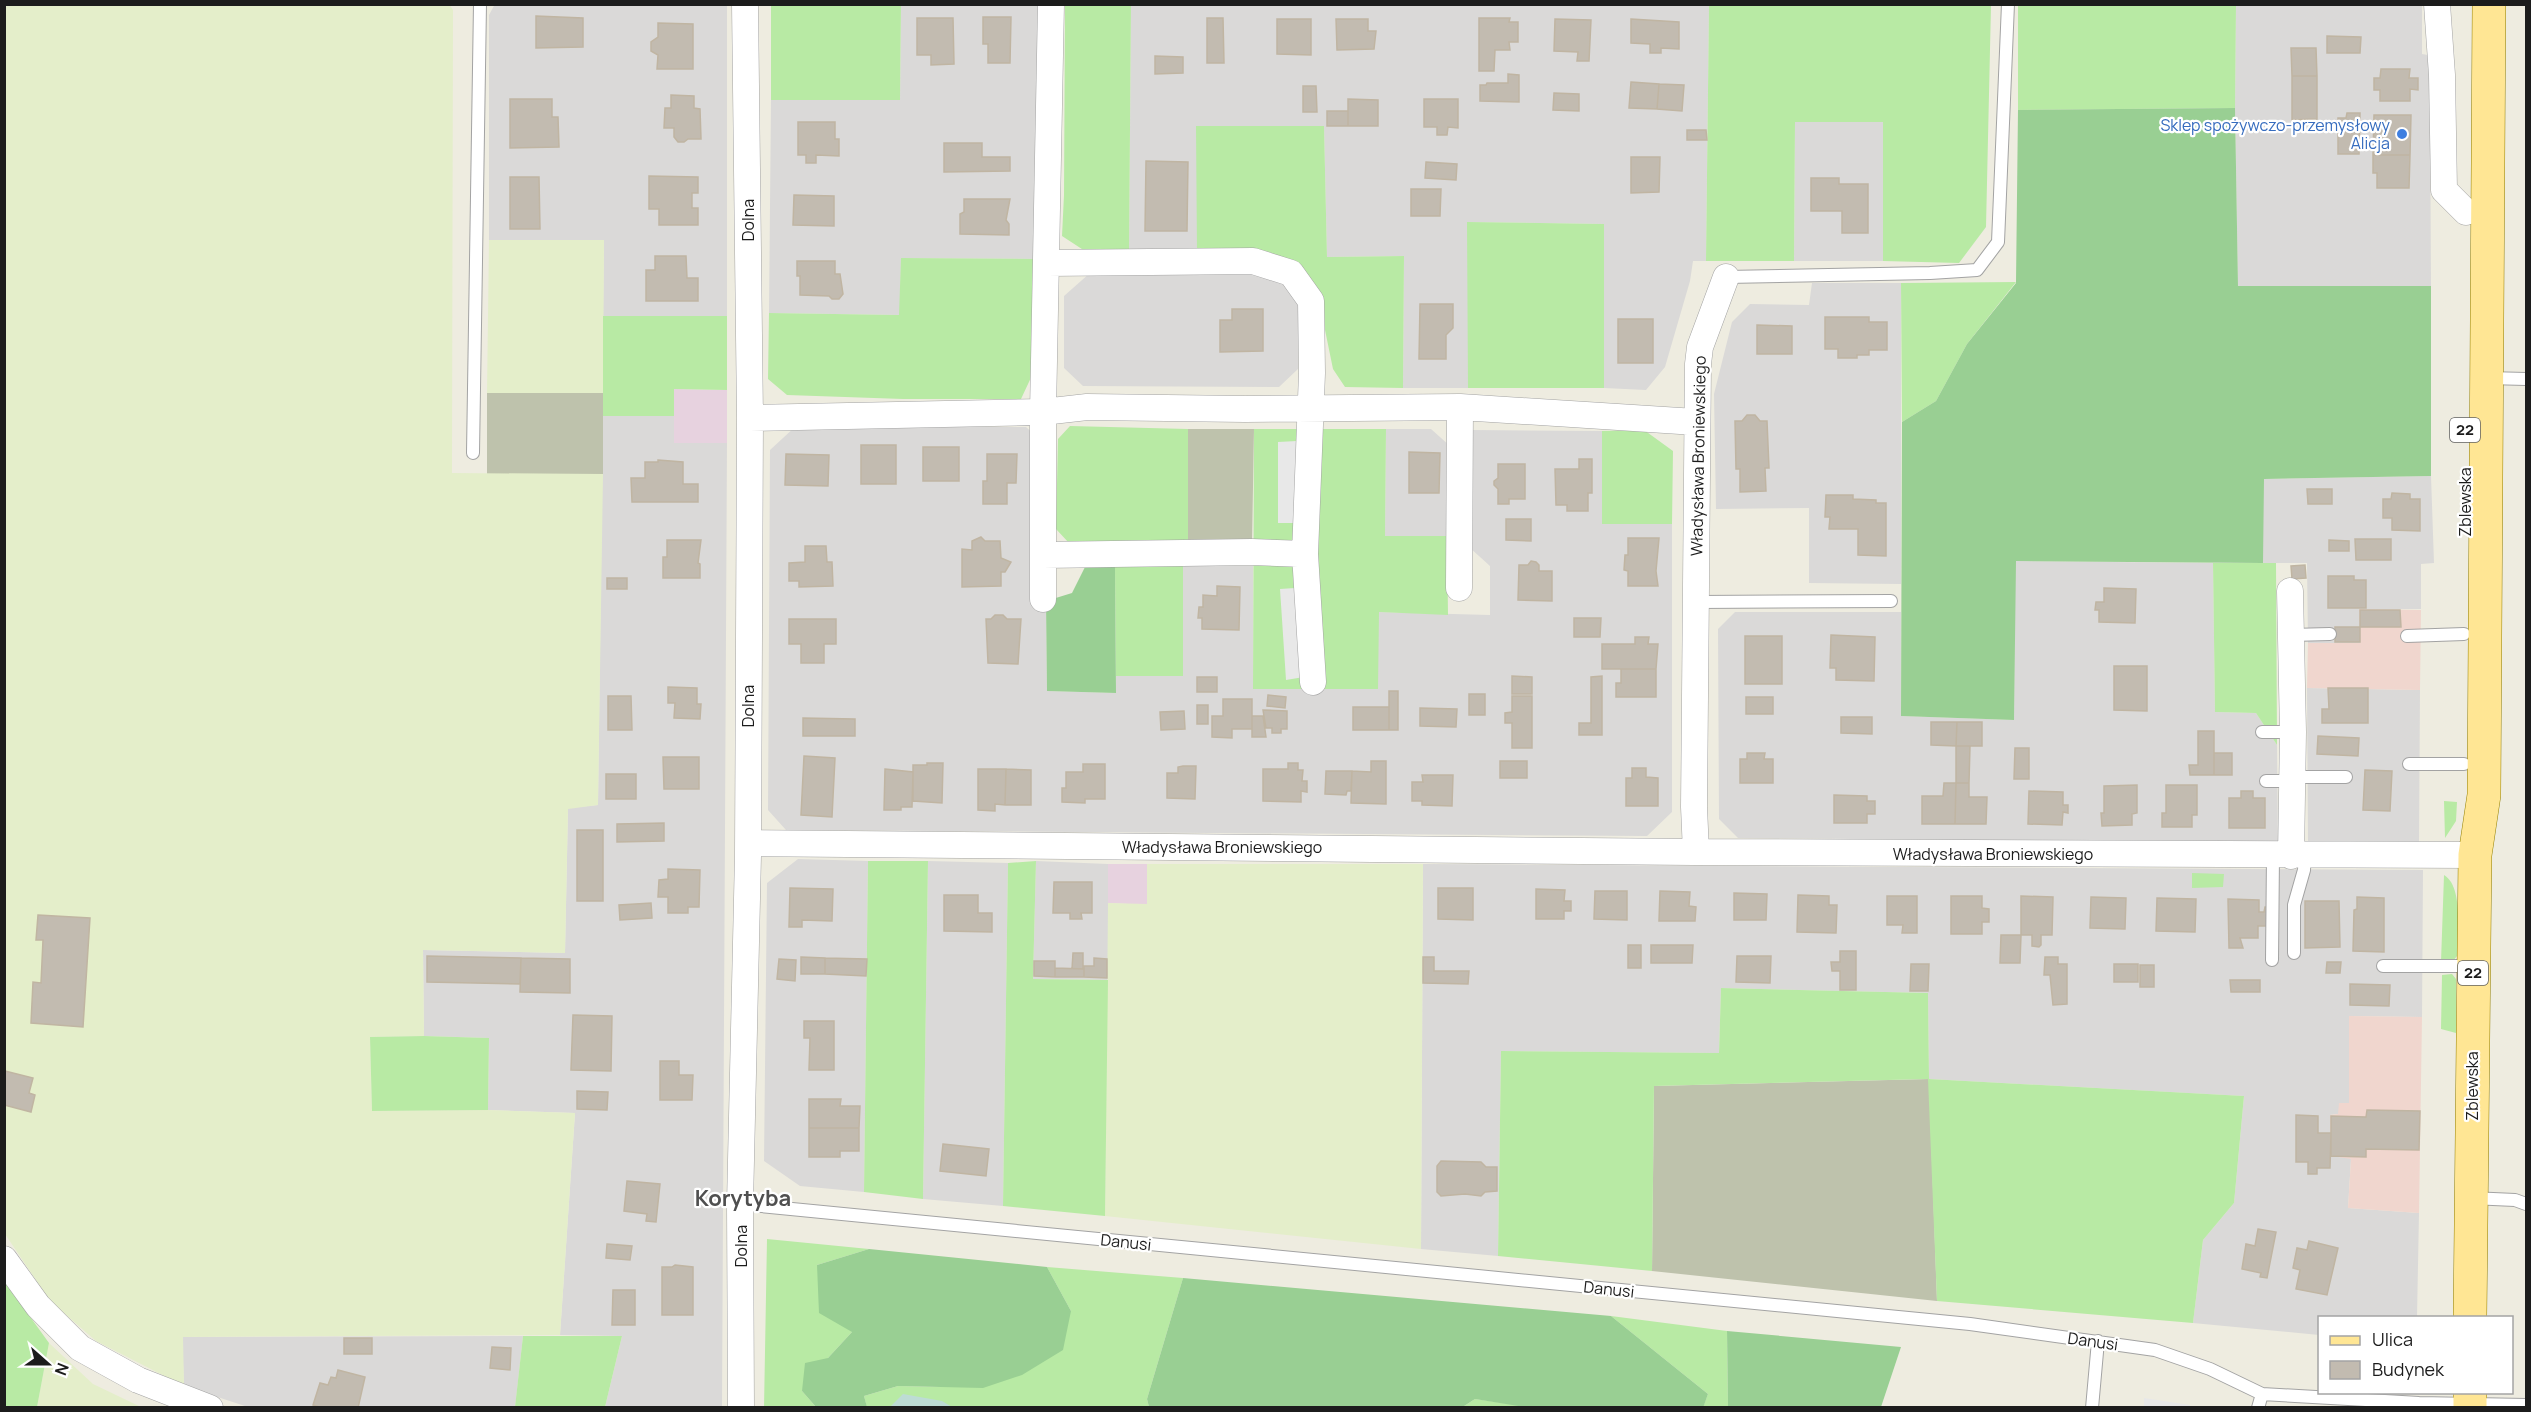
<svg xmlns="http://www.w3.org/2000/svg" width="2531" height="1412" font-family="Manrope,sans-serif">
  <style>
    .residential { fill: #dad9d8 }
    .commercial { fill: #f0d6ce }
    .industrial { fill: #e7d2df }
    .construction { fill: #bec2ac }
    .farmland { fill: #e4eeca }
    .grass { fill: #b8eaa4 }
    .forest { fill: #99cf93 }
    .wetland { fill: #bddcd4 }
    .parking { fill: #e8e8e8 }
    .building { fill: #c2bbb0; stroke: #c0b5a2; stroke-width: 1.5 }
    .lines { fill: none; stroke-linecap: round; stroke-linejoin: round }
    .lane-casing { stroke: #a3a3a3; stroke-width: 14 }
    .street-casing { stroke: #a3a3a3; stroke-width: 27 }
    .primary-casing { stroke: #937f00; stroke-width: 34 }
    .lane { stroke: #fff; stroke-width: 12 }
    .street { stroke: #fff; stroke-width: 26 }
    .primary { stroke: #ffe694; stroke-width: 33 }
    .shop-dot { fill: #3f7fe0; stroke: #fff; stroke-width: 2 }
    .labels { text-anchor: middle; stroke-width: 4.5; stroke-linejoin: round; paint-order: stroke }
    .shield { fill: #fff; stroke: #606060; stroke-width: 1.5 }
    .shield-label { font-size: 15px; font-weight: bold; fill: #1c1c1c }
    .shop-label { font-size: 16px; fill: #366cbe; stroke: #fff; text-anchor: end }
    .street-label { font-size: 16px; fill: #1c1c1c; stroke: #fff }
    .district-label { font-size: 22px; font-weight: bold; fill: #4f4f4f; stroke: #fff }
  </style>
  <rect width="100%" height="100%" fill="#eeece0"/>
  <path class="residential" d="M495,4L727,5V316H603L604,240H489V15Z
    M901,5H1039L1037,259L901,258L900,315L769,313L771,100H900Z
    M1131,5H1709L1706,261H1693L1690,281L1665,367L1646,390L1604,388V224L1468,222V388H1403L1404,256L1327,257L1324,126L1197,253H1129Z
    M2236,5H2422V54L2428,55L2430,100L2431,286H2238L2235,108Z
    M1795,122H1884L1883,261H1794Z
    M1271,272L1298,296V369L1279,387L1083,386L1064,368V296L1090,273Z
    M1812,283H1901V584L1809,583V508L1716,509L1714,394L1732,322L1750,304L1809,305Z
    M603,416H674L675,443H727L722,1407H605L622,1336L560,1335L575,1113L488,1110L489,1038L424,1036L423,950L565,953L568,808L598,805Z
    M796,426L1026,427L1037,437L1046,601L1047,691L1116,693V676H1183V566H1253V688L1378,612L1490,615V566L1469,547L1471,430L1602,431V524H1672V812L1647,836L786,830L768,810L770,450Z
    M1386,429H1431L1450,446L1447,536H1385Z
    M2431,476L2434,563L2421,564V609H2359L2361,643H2308L2307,563H2263V479Z
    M2015,561L2213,563L2215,712L2256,713L2277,745L2278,843L1738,838L1719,819L1718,629L1735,612H1901V716L2014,720Z
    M2307,688L2420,690L2419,842L2308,841Z
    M798,859L868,861L864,1192L800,1186L764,1161L767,883Z
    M928,861L1008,863L1003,1206L923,1199Z
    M1036,861L1108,864V980L1033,979Z
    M1423,864L2423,870L2422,1017L2349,1016V1103L2338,1114L2330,1115L2331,1133L2351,1159L2348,1208L2419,1213L2417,1317L2320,1318L2319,1335L2193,1323L2203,1240L2234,1203L2244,1096L1929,1079L1928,993L1721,988L1719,1053L1501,1051L1498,1256L1421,1249Z
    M523,1336L515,1408L248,1407L184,1386L182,1337Z"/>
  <path class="commercial" d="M2359,609L2421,610L2420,690L2307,688L2308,643H2360Z
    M2349,1016L2422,1017L2419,1213L2348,1208L2351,1159L2331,1156L2330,1115L2338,1114L2339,1103H2349Z"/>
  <path class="industrial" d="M674,389L727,390V443H674Z
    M1108,864H1147V905L1108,903Z"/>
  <path class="construction" d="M487,393H603V474H487Z
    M1188,429H1254L1252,545L1188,544Z
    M1929,1079L1937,1301L1652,1271L1654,1086Z"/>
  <path class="farmland" d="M449,4L453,10L452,473L603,474L598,805L568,809L565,953L423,950L424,1036L370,1037L372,1111L488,1110L575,1113L560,1335L183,1337L184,1386L96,1341L50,1301L5,1234L4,5Z
    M489,240H604L603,393H487Z
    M1147,864H1423L1421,1249L1105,1216L1108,903L1147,904Z
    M49,1343L93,1384L141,1407H37Z"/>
  <path class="grass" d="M771,5H901L900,100H771Z
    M1065,5H1131L1129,253H1088L1062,236L1064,195Z
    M1709,5H1991L1986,227L1959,263L1883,261V122H1795L1794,261H1706Z
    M2018,5H2236L2235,108L2018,110Z
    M1196,126H1324L1327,257L1404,256L1403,388L1345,387L1333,369L1316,286L1284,259L1197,253Z
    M1467,222L1604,224V388H1468Z
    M901,258L1037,259L1035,369L1021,399H903L787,395L768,379L769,313L899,315Z
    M2016,282L1967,344L1936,401L1902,422L1901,283Z
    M603,316H727V390L674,389V416H603Z
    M1070,426L1188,429V544L1069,543L1056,529L1058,439Z
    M1254,429H1386L1385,536H1447L1448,615L1379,612L1378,689H1253Z
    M1644,430L1673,451L1672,524H1602V431Z
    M2213,563H2276L2277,745L2256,713L2215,712Z
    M1115,565L1183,566V676H1116Z
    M2444,801L2457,802L2456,821L2445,838Z
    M868,861H928L923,1199L864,1192Z
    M1036,861L1033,979L1108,980L1105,1216L1003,1206L1008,863Z
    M2192,873L2224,874L2223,887L2192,888Z
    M2444,875C2464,887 2457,934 2457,956L2453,961L2441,962Z
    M2452,974L2456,979V1033L2441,1029L2442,975Z
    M1721,988L1928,993L1929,1079L2244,1096L2234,1203L2203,1240L2193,1323L1937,1301L1928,1079L1654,1086L1652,1271L1498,1256L1501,1051L1719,1053Z
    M424,1036L489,1038L488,1110L372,1111L370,1037Z
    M767,1239L869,1249L817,1265L852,1332L828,1358L802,1391L816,1407L764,1408Z
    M1047,1267L1183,1278L1147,1399L1149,1407L867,1408L864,1396L898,1386L942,1387L1071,1311Z
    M5,1282L49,1343L37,1407H5Z
    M1611,1316L1727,1331L1728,1407H1703L1708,1394Z
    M523,1336H622L605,1407H515Z
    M1475,1399L1531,1407L1461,1408Z"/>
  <path class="forest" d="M2235,108L2238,286H2431V476L2264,479L2263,563L2016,561L2014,720L1901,716L1902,422L1936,401L1967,344L2016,283L2018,110Z
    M1115,565L1116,693L1047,691L1046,601L1072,593L1085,567Z
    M869,1249L1047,1267L1071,1311L1063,1350L1022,1375L983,1388L898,1386L864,1396L867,1407H816L802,1391L805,1363L828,1358L852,1332L819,1313L817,1265Z
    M1183,1278L1611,1316L1708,1394L1703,1408H1531L1475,1399L1461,1408L1149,1407L1147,1399Z
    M1727,1331L1901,1347L1881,1407H1728Z"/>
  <path class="wetland" d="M903,1394L942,1401L952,1407H890Z"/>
  <path class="parking" d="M1297,441V523H1278V442Z
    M1295,588L1304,677L1286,680L1280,589Z
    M2144,1398L2190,1405V1407H2144Z"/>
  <path class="building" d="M536,16L583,18V47L536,48Z
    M983,17H1011L1010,63H988V44H983Z
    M917,18H953L954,64L931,65V55H917Z
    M1207,18H1223L1224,63H1207Z
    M1479,18H1510L1509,22H1518V42H1509L1510,50H1495L1494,71H1479Z
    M1277,19H1311V55L1277,54Z
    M1336,19H1368V31H1376L1374,49L1337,50Z
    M1555,19L1591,20L1589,61H1577L1578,52L1554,51Z
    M1631,19L1679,22V49L1661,48V53H1650V44L1631,43Z
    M658,23L693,24V69H657L658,55L651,51V42L658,37Z
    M2327,36L2361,37L2360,53H2327Z
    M2291,48H2316L2317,76H2292Z
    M1155,56L1183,57V73L1155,74Z
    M2381,69H2410L2409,78H2418V90L2410,89V101H2380V90H2374V78H2380Z
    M1508,74L1519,75V102L1480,101V85H1486L1487,83H1508Z
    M2292,76H2317V119L2292,120Z
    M1631,82L1659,84L1657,109L1629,108Z
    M1659,84L1684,85L1682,111L1657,109Z
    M1303,86H1316L1317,112H1303Z
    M1554,93L1579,94V111L1553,110Z
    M671,95L694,96V108L700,109L701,139H688L684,142H678L674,137V128H664L665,108H671Z
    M510,99H552V117H558L559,147L510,148Z
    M1348,99L1378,100V126H1348Z
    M1424,99H1458V128L1448,127L1447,135H1437V127H1424Z
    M1327,111H1348V126H1327Z
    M2347,113H2360L2359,154H2338V118H2346Z
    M2374,115H2411L2410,155H2373Z
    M798,122H835V139H839V156L816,155V163H806V155H798Z
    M1687,130H1706L1707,140H1687Z
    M944,143H982V157H1010V171L944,172Z
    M2373,155H2410L2409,188H2377V173H2373Z
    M1631,157H1660L1659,192L1631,193Z
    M1146,161L1188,162L1187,231H1145Z
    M1426,162L1457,164L1456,180L1425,178Z
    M649,176L698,177V193H692V208H698V225H659V209H649Z
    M510,177H539L540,229H510Z
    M1811,178H1839V184H1868V233H1842V211H1811Z
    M1411,189H1441L1440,216H1411Z
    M794,195L834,196V226L793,225Z
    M964,199H1010L1006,220L1009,224V235L960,234V214L964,212Z
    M655,256H686L687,278H698V301H646V270H655Z
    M797,261H835V274H840L843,294L839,299H832L829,296L800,295V276H797Z
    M1420,304H1453V328L1446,335V359H1419Z
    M1232,309H1263V351L1220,352V320H1232Z
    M1825,317H1869V322H1887V350H1869V355H1857V358H1838V349H1825Z
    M1618,319H1653V363H1618Z
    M1757,325L1792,326V354H1757Z
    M1747,415H1755L1760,421H1767L1769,468H1765L1766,491L1740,492V469H1736L1735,421H1742Z
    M861,445H896V484H861Z
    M923,447H959V481H923Z
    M1409,452L1440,453L1439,493H1409Z
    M786,454L829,455L828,486L785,485Z
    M987,454H1017L1016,483H1007V504H983V481H987Z
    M1579,459H1592V493H1588V511H1567V505H1556L1555,469H1579Z
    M658,460L683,462V484H698V502H632L631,478H645V462H658Z
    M1498,464H1525V499H1509V504H1498V489L1494,485V481L1498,478Z
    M2307,489H2332V504H2308Z
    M2392,493L2410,494V499H2420V531L2392,530V518H2383V499H2391Z
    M1826,495H1853V499L1876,500V503H1886V556L1858,555V529H1829L1830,517H1825Z
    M1506,519H1531V541L1506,540Z
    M981,537L985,541H1000L1001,558L1011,562L1005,572H1001V586L962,587V549L972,550V541Z
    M1628,538H1659L1656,571L1658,586H1628V571L1624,570L1625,555H1628Z
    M2355,539H2391V560H2356Z
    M667,540H701L698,563L700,564V578H663V557H667Z
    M2329,540L2349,541V551H2329Z
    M805,546H826L827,562H832L833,586L799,587V581H789V563L805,562Z
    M1531,561L1536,562L1539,565V571H1552V601L1518,600L1519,565H1528Z
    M2305,565L2306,578L2292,579L2291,566Z
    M2328,576H2354V580H2366V608H2328Z
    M607,578H627V589H607Z
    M1217,586L1240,587L1239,630L1202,629V618H1198L1199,607H1203V595L1217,596Z
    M2104,588L2136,589L2135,623L2099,622V610H2095L2096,602H2104Z
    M2360,610H2400L2401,627H2360Z
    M995,615H1003L1007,619H1021L1018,664L988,663L986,619H991Z
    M1574,618H1601L1600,637H1574Z
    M789,619H836V644H824V663H801V644H789Z
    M2335,627H2360V642H2335Z
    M1831,635L1875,637L1874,681L1836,680V668H1830Z
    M1745,636H1782V684H1745Z
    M1635,637H1649L1648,644H1658L1656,669H1602V644H1635Z
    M2114,666H2147V711L2114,710Z
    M1621,669H1656V697H1616V683H1621Z
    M1512,676L1532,677V694H1512Z
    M1602,676V735H1579V723H1591V677Z
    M1197,677H1217V692H1197Z
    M668,687L697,688V704H701L700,719L674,718L675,703H668Z
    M2328,688H2368V723H2322V709H2329Z
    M1389,691H1398V730H1389Z
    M1469,694H1485V715H1469Z
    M1268,695L1286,697L1285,708L1267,706Z
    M608,696H631L632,730H608Z
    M1512,696H1532V748H1512V723H1505V713L1512,712Z
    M1746,697H1773V714H1746Z
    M1223,699H1252V729H1232V738L1212,737V716H1223Z
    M1197,705H1208V724H1197Z
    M1353,707H1389V730H1353Z
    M1420,708L1457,709L1456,727L1420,726Z
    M1263,710L1287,711V729H1281V733H1272V728H1266Z
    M1184,711L1185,729L1161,730L1160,712Z
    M1252,716H1263L1266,737H1252Z
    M1841,717H1872V734L1841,733Z
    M803,718L855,719V736H803Z
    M1931,722H1957L1956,746L1931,745Z
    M1957,722H1982V746H1956Z
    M2198,731H2214V775H2190L2189,765H2198Z
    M2318,736L2359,738L2358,756L2317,754Z
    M1956,746H1970L1969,783H1956Z
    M2015,748H2029V779H2014Z
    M1747,753H1765L1764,759H1773V783H1740V759H1747Z
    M2214,753H2232V775H2214Z
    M804,756L835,758L832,817L801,815Z
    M663,757H699V789H664Z
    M1371,761H1386V804L1351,803L1352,771L1371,772Z
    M1500,761H1527V778H1500Z
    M927,763H943L942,803L913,801V765H927Z
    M1288,763H1298V770H1303L1302,781H1307V792L1301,791V802L1263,801V769H1288Z
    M1083,764H1105V799H1085V803L1062,802V788H1066V772H1083Z
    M1183,766H1196L1195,799L1167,798V773H1178V767Z
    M1632,768H1646V777L1658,778V806H1626V778H1632Z
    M885,769L913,772L912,807H901V810H884Z
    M978,769H1006L1005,805L995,804V811L978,810Z
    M1006,769L1031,770V805H1005Z
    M2365,770L2392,771L2390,811L2363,810Z
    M1326,771H1352L1351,791H1347L1346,795L1325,794Z
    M606,774H636V799H606Z
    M1422,775H1453L1452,806L1422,805V801H1412V782H1423Z
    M1944,783H1956L1955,824H1922V796H1943Z
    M1956,783H1969V797H1987L1986,824H1955Z
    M2137,785V813L2132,814V825L2102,826L2101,813H2104V786Z
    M2166,785H2197V815H2192V827H2162V813H2166Z
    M2029,791L2063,792V805H2068V813L2063,812L2062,825L2028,824Z
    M2241,791H2253V798H2265V828H2229V798H2241Z
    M1834,795L1867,796V801H1875V814H1867V823H1834Z
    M664,823V841L617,842V824Z
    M577,830H603V901H577Z
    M668,869L700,870L699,907H688V913H668V897H658L659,880L668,879Z
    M1054,882H1092V913H1081L1082,919H1070V913H1053Z
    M790,888L833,889L832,921L802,920V927H789Z
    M1438,888H1473V920L1438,919Z
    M1536,889L1565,890L1564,901H1571V911H1564V919H1536Z
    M1595,891H1627V920L1594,919Z
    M1660,891L1690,892L1689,906L1696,907L1695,921H1659Z
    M1734,893L1767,894L1766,920H1734Z
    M944,895H978V913H992V932L944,931Z
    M1798,895L1829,896V905H1837L1836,933L1797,932Z
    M1887,896H1917V933H1902L1903,925H1887Z
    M1951,896H1982V908L1989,909V922H1982V934H1951Z
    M2021,896L2053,897L2052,935H2041V945L2039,947L2032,946V935H2021Z
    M2091,897L2126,898L2125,929L2090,928Z
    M2357,897L2384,898V952L2353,951L2354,910L2357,909Z
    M2157,898L2196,899L2195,932L2156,931Z
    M2228,899L2259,900V912H2264L2265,907H2270L2269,926H2258V938H2240L2243,948H2229Z
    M2305,901H2339L2340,947L2305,948Z
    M651,903L652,918L620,920L619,905Z
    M38,915L90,918L83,1027L31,1023L33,982L41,983L43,940H36Z
    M2001,935H2021L2020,963H2000Z
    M1628,945H1641V968H1628Z
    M1651,945H1693L1692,963H1651Z
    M1840,951H1856V990H1840V971H1832L1831,962H1840Z
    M1073,953H1083V969H1072Z
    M427,956L521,958L520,984L427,982Z
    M1737,956H1771L1770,983L1736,982Z
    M801,957L825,958V974H801Z
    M1423,957H1434V971H1469L1468,984L1423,983Z
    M2045,957H2058V964H2067V1004L2053,1005L2050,975H2044Z
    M521,958L570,959V993L520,992Z
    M825,958L867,959L866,976L825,974Z
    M1094,958L1107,959V978L1084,977V966H1094Z
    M779,959L796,960L795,981L777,979Z
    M1034,961H1055V977L1034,976Z
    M2327,962H2341L2340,973H2326Z
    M1911,964H1929L1928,991H1910Z
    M2114,964H2138V982H2114Z
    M2140,965H2154V987H2140Z
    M1055,968L1084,969V977H1055Z
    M2230,980H2260V992H2231Z
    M2350,984L2390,985L2389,1006L2350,1005Z
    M573,1015L612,1016L611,1071L571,1070Z
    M804,1021H834V1070H809L810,1038H804Z
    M660,1061H679V1075H693L692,1100H660Z
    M5,1071L33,1078L29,1093L35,1095L31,1112L4,1105Z
    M577,1091L608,1092L607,1110L577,1109Z
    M809,1099H841L840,1106H860L859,1128H809Z
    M2367,1110L2420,1111L2419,1150L2366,1149V1157L2331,1156V1116L2366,1117Z
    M2296,1115L2318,1116V1133H2331L2330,1168H2317V1174H2308V1162H2296Z
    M809,1128H859V1151H840V1157H809Z
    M943,1144L989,1149L986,1176L940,1171Z
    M1441,1161L1481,1162L1486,1167H1497V1191L1485,1192L1481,1196L1465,1194L1441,1196L1437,1192V1166Z
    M627,1181L660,1184L656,1222L646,1221L647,1214L624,1211Z
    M2258,1229L2276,1232L2267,1278L2260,1277L2261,1273L2242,1269L2246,1244L2255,1246Z
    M2309,1241L2338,1248L2327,1295L2296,1289L2300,1270L2293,1268L2297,1248L2307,1250Z
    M607,1244L632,1246L630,1260L606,1258Z
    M675,1265L693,1267V1315H662V1267H672Z
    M613,1290H635V1325H612Z
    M344,1338H372V1354H344Z
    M492,1347L511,1348L510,1370L490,1368Z
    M338,1370L365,1377L358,1408H322L313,1405L320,1383L328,1385L331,1377L336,1378Z"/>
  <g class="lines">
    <g class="lane-casing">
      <path id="lane" d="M1726,277L1930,273L1977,270L1998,242L2008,4
        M2488,378L2526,379
        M473,453L480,4
        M1696,602L1891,601
        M2291,635L2330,634
        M2407,636L2464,634
        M2262,732H2293
        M2409,764H2464
        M2292,777H2346
        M2266,781H2293
        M2294,953V905L2304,870L2305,855
        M2272,960L2273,855
        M2383,966H2472
        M2471,1198L2515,1200L2526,1204
        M740,1204L1970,1324L2155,1350L2210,1369L2262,1394L2419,1403L2526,1405
        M2092,1408L2098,1341
        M2258,1408L2262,1394"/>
    </g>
    <g class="street-casing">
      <path id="street" d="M2437,4L2442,75L2444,190L2466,212
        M1047,263L1253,261L1291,273L1311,301L1312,373L1305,554L1313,682
        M750,418L1043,412L1087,407L1245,409L1460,407L1696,422
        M1043,555L1252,552L1305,554
        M1459,588L1460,407
        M2290,591L2293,732L2291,856
        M1043,599V412L1051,4
        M748,843L1694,852L2475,855
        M1696,852L1694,807L1698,364L1700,347L1726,277
        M4,1259L38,1306L80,1348L138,1380L210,1408
        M741,1408L740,1204L748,855L750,418L745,4"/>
    </g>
    <g class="primary-casing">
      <path id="primary" d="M2470,1318L2475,855L2484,795L2489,4
        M2470,1408V1392"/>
    </g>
    <use href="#lane" class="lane"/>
    <use href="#street" class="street"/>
    <use href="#primary" class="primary"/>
  </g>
  <circle class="shop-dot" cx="2402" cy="134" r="6"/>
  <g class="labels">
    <g class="shield">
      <rect x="2450" y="418" width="30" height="24" rx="4.5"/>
      <rect x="2458" y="961" width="30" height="24" rx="4.5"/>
    </g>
    <g class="shield-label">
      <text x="2465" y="435">22</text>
      <text x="2473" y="978">22</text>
    </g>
    <g class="shop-label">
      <text x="2390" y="131">Sklep spożywczo-przemysłowy<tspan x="2390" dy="18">Alicja</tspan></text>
    </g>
    <g class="street-label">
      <text transform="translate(748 220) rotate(-90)" y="6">Dolna</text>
      <text transform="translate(1698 456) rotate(-89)" y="6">Władysława Broniewskiego</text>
      <text transform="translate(2465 502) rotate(-90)" y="6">Zblewska</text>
      <text transform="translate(748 706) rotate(-90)" y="6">Dolna</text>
      <text x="1222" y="853">Władysława Broniewskiego</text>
      <text x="1993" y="860">Władysława Broniewskiego</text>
      <text transform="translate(2472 1086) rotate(-90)" y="6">Zblewska</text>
      <text transform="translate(1126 1242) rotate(6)" y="6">Danusi</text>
      <text transform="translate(741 1246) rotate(-90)" y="6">Dolna</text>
      <text transform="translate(1609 1289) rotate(6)" y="6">Danusi</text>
      <text transform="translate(2093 1341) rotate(8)" y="6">Danusi</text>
    </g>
    <g class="district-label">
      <text x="743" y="1206">Korytyba</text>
    </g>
  </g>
  <rect width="2531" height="1412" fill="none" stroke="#1c1c1c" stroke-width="12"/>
  <rect x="2318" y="1316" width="195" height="78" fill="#ffffff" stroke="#a4a4a4" stroke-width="1.5"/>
  <rect x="2330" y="1336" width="30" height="9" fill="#ffe694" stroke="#a4a4a4" stroke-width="1.5"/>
  <text x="2372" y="1346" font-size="18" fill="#1c1c1c">Ulica</text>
  <rect x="2330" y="1361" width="30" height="18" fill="#c2bbb0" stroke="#a4a4a4" stroke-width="1.5"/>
  <text x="2372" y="1376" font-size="18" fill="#1c1c1c">Budynek</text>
  <g transform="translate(48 1364) rotate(111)" stroke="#ffffff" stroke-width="4.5" paint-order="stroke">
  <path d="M0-4.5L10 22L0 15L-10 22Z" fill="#1c1c1c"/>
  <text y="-9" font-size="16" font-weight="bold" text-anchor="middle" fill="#1c1c1c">N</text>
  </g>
</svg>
